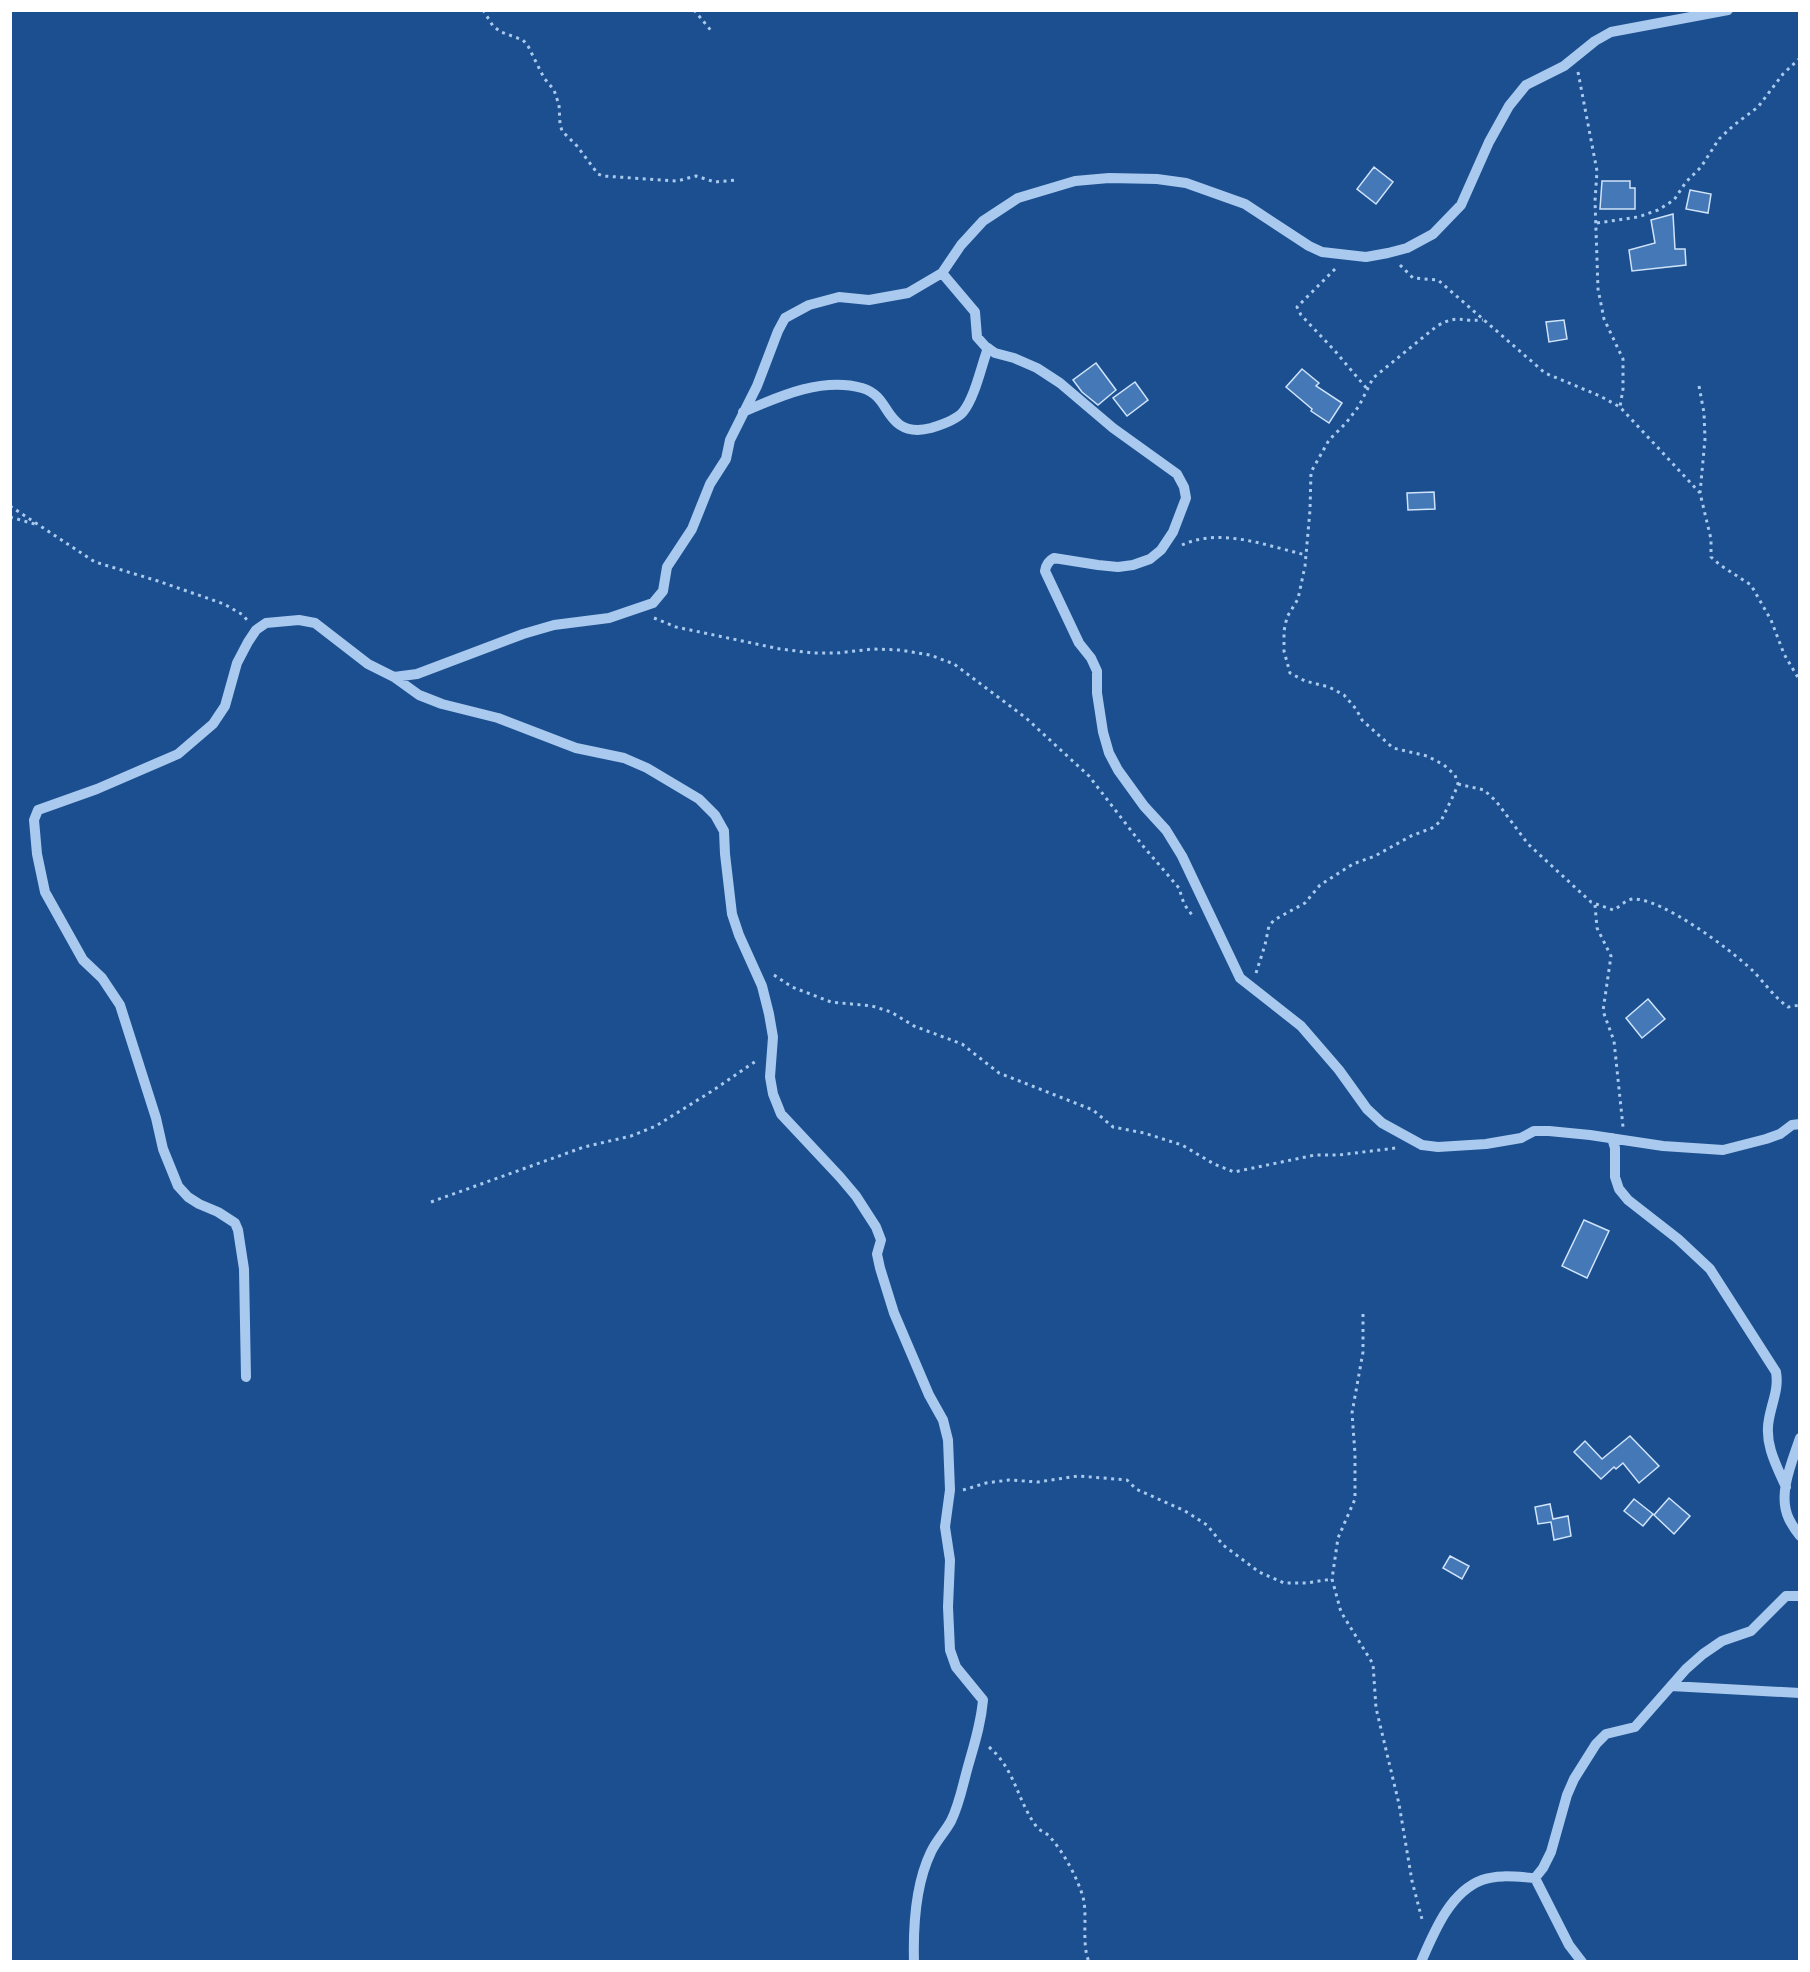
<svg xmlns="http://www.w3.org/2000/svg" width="1810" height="1972" font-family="Rubik,sans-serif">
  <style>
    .building { fill: #4478b7; stroke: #cfe3fa; stroke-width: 1.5 }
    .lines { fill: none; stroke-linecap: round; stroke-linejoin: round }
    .path { stroke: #a9c9ee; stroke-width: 3; stroke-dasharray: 3 4.5; stroke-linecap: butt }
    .minor { stroke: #a9c9ee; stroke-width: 10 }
  </style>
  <rect width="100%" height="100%" fill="#1b4f8f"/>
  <path class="building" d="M1374,167L1393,182L1376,204L1357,189Z
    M1602,181H1630V188H1635V209H1600Z
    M1690,190L1711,194L1708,213L1686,209Z
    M1673,214L1675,249H1685L1686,265L1632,271L1629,250L1655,243L1651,220Z
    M1564,320L1567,339L1549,342L1546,322Z
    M1096,363L1116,390L1098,405L1082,392L1073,380Z
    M1302,369L1319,383L1316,386L1342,403L1329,423L1311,411L1312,409L1286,387Z
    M1135,382L1148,400L1127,416L1113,398Z
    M1434,492L1435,509L1408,510L1407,493Z
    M1648,999L1665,1019L1642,1038L1626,1018Z
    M1584,1220L1609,1231L1587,1278L1562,1266Z
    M1630,1436L1659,1466L1639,1483L1623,1463L1616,1469L1614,1467L1601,1479L1574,1452L1585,1441L1602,1459Z
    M1669,1498L1690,1516L1674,1534L1654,1515Z
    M1634,1499L1653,1514L1643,1526L1624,1511Z
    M1550,1504L1553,1519L1568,1516L1571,1536L1554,1540L1551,1522L1538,1524L1535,1507Z
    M1450,1556L1469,1566L1462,1579L1443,1568Z"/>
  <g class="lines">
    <path class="path" d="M483,10L493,26L501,32L523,40L528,46L544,78L554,90L559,105L560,124L562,131L577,146L598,174L603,176L677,181L696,176L715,182L736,180
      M694,10L713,33
      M1578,72L1597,171L1595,201L1598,289L1604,319L1623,359V389L1620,407
      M1597,223L1638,217L1658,210L1674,200L1686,182L1701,167L1719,139L1734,125L1758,107L1783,74L1800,58
      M1400,265L1413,278L1438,280L1545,373L1600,396L1620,407L1700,493
      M1335,269L1297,307L1301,315L1335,351L1368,390
      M1699,386L1704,413L1705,439L1700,493L1711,539V557L1720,565L1751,585L1771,620L1784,654L1800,681
      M10,506L95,562L158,581L224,604L243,615L247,620
      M10,517L38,525
      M1182,545C1221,527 1267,546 1306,555
      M654,618L676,627L780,649L813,653H837L873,649L900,650L930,655L954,664L1026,718L1089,776L1143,846L1179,888L1184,904L1192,915
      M1458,784L1484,790L1496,801L1528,844L1591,902L1613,910C1620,907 1625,900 1633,899C1662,898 1731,950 1752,970C1764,982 1774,997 1788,1007L1800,1005
      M1595,905L1597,928L1611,956L1603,1011L1614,1041L1623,1127
      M1256,973L1265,945L1269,926L1274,920L1305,903L1320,885L1353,864L1375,856L1411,836L1432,828L1441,821L1455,792L1458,784L1455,775L1444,765L1427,756L1393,748L1362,720L1356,709L1344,695L1329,687L1305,681L1290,673L1284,651V631L1287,617L1298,599L1305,566L1310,510L1311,472L1329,440L1346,423L1359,406L1373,378L1437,326C1458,314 1461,322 1483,320
      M774,975L792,987L831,1002L872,1006L891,1012L914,1026L962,1044L999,1073L1093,1110L1113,1127L1144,1133L1182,1145L1214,1164L1234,1172L1315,1155H1339L1396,1148
      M431,1202L584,1147L631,1136L656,1126L712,1091L756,1061
      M1363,1314V1352L1352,1413L1355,1454V1499L1338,1538L1332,1579L1341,1612L1373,1664L1376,1708L1399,1804L1412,1881L1423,1923
      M963,1490L986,1483L1009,1480L1038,1482L1078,1476L1127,1480L1136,1489L1185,1511L1207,1525L1223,1545L1259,1572L1284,1583H1307L1332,1579
      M989,1747C1015,1769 1017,1800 1036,1826C1039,1831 1046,1832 1050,1837C1064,1853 1077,1877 1083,1897C1088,1917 1081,1942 1089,1962"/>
    <path class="minor" d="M942,273L975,312L977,337L985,346L995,353L1014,358L1037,368L1060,383L1113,428L1177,474L1184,487L1186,498L1173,532L1161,550L1150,559L1133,565L1118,567L1098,565L1054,558C1048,561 1046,565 1045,571L1079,643L1091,658L1097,671V693L1103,732L1109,753L1118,770L1144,806L1166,830L1182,856L1240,978L1301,1026L1339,1070L1367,1109L1382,1123L1422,1145L1438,1147L1486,1144L1521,1138L1534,1131H1549L1590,1135L1663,1146L1723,1150L1766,1139L1780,1134L1792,1125L1800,1124
      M743,412C780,396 822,377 862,388C885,395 884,414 900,425C909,431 920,431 931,428C941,425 956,420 963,412C975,397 981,367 988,348
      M394,677L419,695L442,704L498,718L576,748L624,758L647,768L699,799L715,815L724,831L725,854L732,914L739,935L762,986L769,1014L773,1037L770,1077L773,1094L781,1114L840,1177L856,1196L876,1227L881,1240L877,1254L880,1268L894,1313L929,1395L943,1420L948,1440L950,1490L945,1527L950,1560L948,1607L950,1650L956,1667L983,1700C981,1723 975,1742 969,1763C963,1783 960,1803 951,1821C945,1832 936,1841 931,1852C915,1885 913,1926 914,1962
      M1612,1138L1615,1148V1177L1619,1189L1628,1200L1678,1239L1710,1269L1776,1372C1779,1389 1772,1402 1769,1419C1764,1443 1776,1465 1786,1487
      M246,1377L244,1269L238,1230L235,1223L218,1212L199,1204L188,1197L178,1186L163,1149L156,1118L120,1005L102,978L83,960L45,892L37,854L34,820L38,810L97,789L178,754L213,724L225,706L237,663L248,642L256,630L266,623L299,620L315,623L368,664L394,677L417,674L523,634L554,625L609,618L653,603L663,591L667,567L692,529L710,484L726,459L730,440L757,386L778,331L785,318L809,305L839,297L869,300L908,293L942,273L961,245L983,221L1018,198L1075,181L1109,178L1157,179L1186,183L1245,204L1309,246L1322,252L1366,257L1388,253L1407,248L1433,234L1461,205L1489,142L1509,106L1526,85L1564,66L1595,41L1611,32L1728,10
      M1800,1438C1792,1462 1777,1495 1789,1519C1792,1525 1796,1531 1800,1536
      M1671,1686L1800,1693
      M1535,1878L1569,1945L1582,1962
      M1421,1962C1434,1932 1450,1892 1482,1880C1498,1874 1518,1877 1535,1878L1543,1868L1551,1852L1567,1795L1574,1779L1596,1744L1606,1734L1635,1727L1686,1669L1703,1654L1722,1641L1751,1631L1786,1596H1800"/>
  </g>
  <rect width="1810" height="1972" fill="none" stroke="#ffffff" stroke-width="24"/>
</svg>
